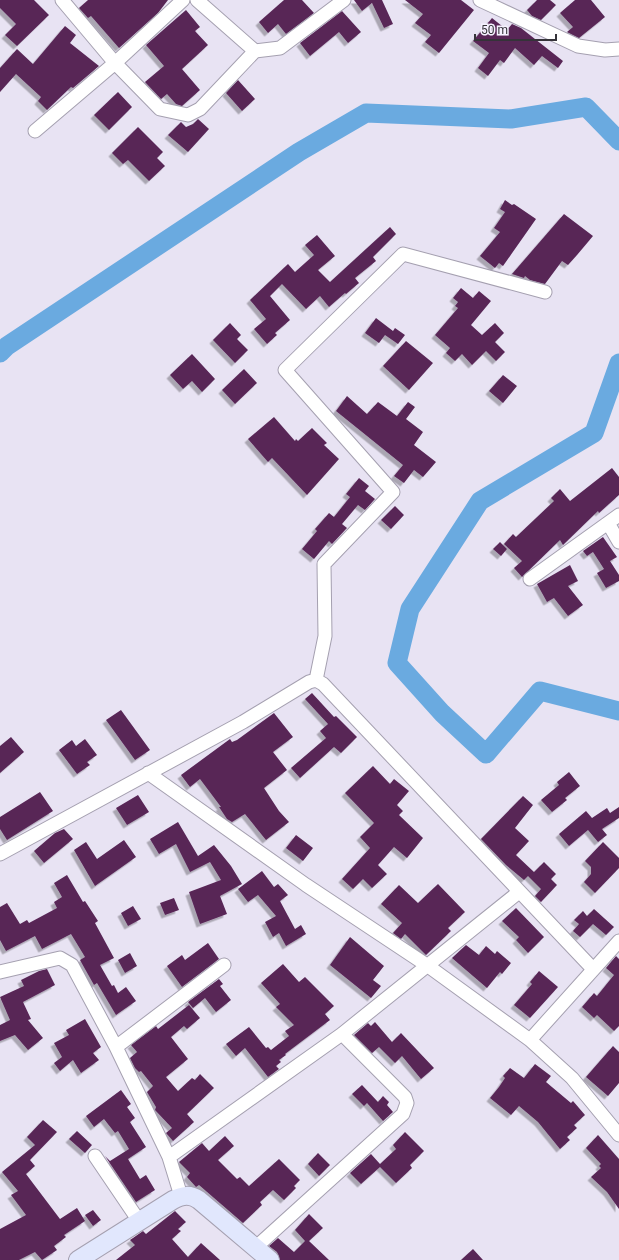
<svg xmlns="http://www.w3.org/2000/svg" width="619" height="1260" font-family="Roboto,sans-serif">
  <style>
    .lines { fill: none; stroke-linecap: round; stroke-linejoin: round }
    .river { stroke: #6aaae0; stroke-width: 19 }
    .building { fill: #592657; filter: url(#shadow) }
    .street-casing { stroke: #a5a0b0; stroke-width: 15 }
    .secondary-casing { stroke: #a5a0b0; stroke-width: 20 }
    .street { stroke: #fff; stroke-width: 13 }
    .secondary { stroke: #e1e7fd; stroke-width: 18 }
  </style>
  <defs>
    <filter id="shadow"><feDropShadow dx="-3.5" dy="3.5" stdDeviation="0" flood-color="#0004"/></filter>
  </defs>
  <rect width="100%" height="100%" fill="#e8e3f3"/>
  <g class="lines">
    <path class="river" d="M0,353L7,346L299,152L366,113L511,119L586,107L619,141
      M619,363L594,433L480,501L410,609L397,663L442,713L486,754L540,691L619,711"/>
  </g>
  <path class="building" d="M0,0H34L49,15L17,46L5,35L16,24L0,8Z
    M88,0H168L158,13L119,48L91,16L88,18L79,8Z
    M284,0H302L314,13L286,34L278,24L268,33L259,22Z
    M354,0H382L393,24L384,28L372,3L362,11Z
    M405,0H461L474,10L439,53L425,42L431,35L415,23L423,14Z
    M537,0H550L556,5L541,20L532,16L527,10Z
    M575,0H591L605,17L579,38L567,32L573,27L560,13Z
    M186,10L200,27L195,31L208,45L182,69L200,90L182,106L176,104L167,94L161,99L145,82L164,66L146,45Z
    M342,11L361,32L348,43L339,32L310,56L300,43Z
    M492,18L507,30L512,24L521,28L563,61L558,68L542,56L534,65L515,48L504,63L500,60L488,76L478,68L489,53L473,41Z
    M65,26L76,35L70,43L99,66L73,88L71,87L47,110L38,101L41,97L16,74L0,92V68L17,49L33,64Z
    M238,80L255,99L242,111L226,93Z
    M118,92L132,107L109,130L94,115Z
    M198,119L209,129L188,152L168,135L181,122L186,127L193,124Z
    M138,127L163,152L157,158L165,166L149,181L128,160L123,164L112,153Z
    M505,200L512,205L514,204L536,219L503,266L499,263L495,268L480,256L500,232L494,228L505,212L500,209Z
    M564,214L593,236L577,255L568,265L562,261L545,284L530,280L525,276L524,278L512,274Z
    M390,227L396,234L373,257L376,261L355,278L359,283L346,294L345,293L329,307L320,296L306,309L282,284L270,296L290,320L275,333L277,335L267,344L254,329L266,319L250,300L288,264L295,272L314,255L305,245L317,235L335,256L318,270L330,282Z
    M461,288L473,298L479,291L491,301L471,325L482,335L495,323L504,333L495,342L505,352L496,361L486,351L472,365L462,354L455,361L446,353L450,348L435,335L458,308L455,306L458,302L453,298Z
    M376,318L393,331L395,328L405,335L398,344L385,335L379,343L365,333Z
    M230,323L241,335L237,339L248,350L235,363L213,340Z
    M406,341L433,363L409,390L383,366Z
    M192,354L215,379L202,392L192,381L183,389L170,375Z
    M244,369L257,383L235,404L222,390Z
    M503,375L517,386L503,403L489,391Z
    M347,396L367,414L378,402L397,416L408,402L415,407L406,419L423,432L414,445L436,462L423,477L414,470L404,483L394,476L403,465L336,411Z
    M274,417L295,441L296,439L298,441L312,428L327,443L324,445L339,459L307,495L272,458L268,462L248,439Z
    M612,468L619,477V495L599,513L598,511L563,545L560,540L522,577L514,568L522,561L504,544L513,534L516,537L554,501L551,498L560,489L570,501Z
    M359,478L369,486L365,491L375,499L365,510L358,505L342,524L347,528L332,544L329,541L314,559L302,549L317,531L315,529L329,513L334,517L350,497L346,494Z
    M395,506L404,515L391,529L381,520Z
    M603,537L617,557L610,561L619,575V581L606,588L597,573L604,569L593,552L587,556L583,551Z
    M500,542L507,549L501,556L493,549Z
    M570,565L578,581L568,586L583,605L568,616L554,598L547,602L537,584Z
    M312,693L334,717L336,716L357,737L341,753L334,747L300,778L291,768L326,738L320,731L328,724L305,699Z
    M121,710L150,750L135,760L106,720Z
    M274,713L293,737L273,752L287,770L264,788L279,811L289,822L266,840L245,814L232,822L227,819L219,807H221L200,779L190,787L181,775L230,739L232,742L237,740Z
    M11,737L24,752L0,773V746Z
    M85,739L97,755L87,762L90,765L77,774L59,750L72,740L76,746Z
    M373,766L390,784L394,779L409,791L397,805L403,811L399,815L423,838L407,858L394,847L378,865L387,874L372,888L363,879L353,889L342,879L370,848L360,837L374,823L345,793Z
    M569,772L580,786L565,798L567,800L552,812L541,800L559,785L557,782Z
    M40,792L53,811L7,840L0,829V817Z
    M138,795L149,812L127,825L116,808Z
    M523,796L533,805L515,828L529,841L516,855L534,872L544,862L556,874L551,879L557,885L541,902L535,896L541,889L528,876L524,880L506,865L481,839Z
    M619,807V818L602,829L607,835L598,842L588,830L569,846L559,834L586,811L592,818L607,808L610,813Z
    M178,822L198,856L214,845L231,866L242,884L220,896L227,914L200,924L189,892L221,880L210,862L190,872L176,844L159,854L150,839Z
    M64,829L73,839L44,863L34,851L55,833Z
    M296,835L313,848L303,861L286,848Z
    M124,840L136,857L95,886L74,850L86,842L97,859Z
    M603,842L619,858V868L595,893L584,882L591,874V867L585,861Z
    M262,871L274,887L278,884L288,895L280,901L295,929L301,925L306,934L286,946L279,933L273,937L265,922L276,916L258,895L248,902L238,889Z
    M67,875L83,902L85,901L98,921L95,923L114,958L100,965L112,986L114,985L118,993L126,987L136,1001L116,1015L97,983L94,985L85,969L80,960L85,957L71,934L42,949L35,936L6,951L0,940V907L7,903L20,924L27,920L29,923L57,908L54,902L62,897L54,883Z
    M438,884L465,912L448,928L451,931L426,955L405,934L401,939L393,933L402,923L381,904L399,885L418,903Z
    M174,898L179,910L165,915L160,903Z
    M133,906L141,919L128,926L121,913Z
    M516,908L544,937L528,953L516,940L519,937L502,921Z
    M594,909L614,927L606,935L593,924L580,937L573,931L579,924L574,920L583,911L587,916Z
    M350,937L384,966L373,980L381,986L371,998L330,965Z
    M208,943L219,959L182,987L167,966L182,955L185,960Z
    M466,945L479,955L486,946L495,954L497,951L511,963L502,974L500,972L487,988L452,958Z
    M130,953L137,966L125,973L118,960Z
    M616,956L619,959V1026L614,1031L597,1015L594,1018L582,1007L594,993L597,996L614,975L606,968Z
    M283,964L299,982L305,977L334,1006L325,1014L330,1020L285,1054L286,1055L279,1060L281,1062L276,1066L279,1069L268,1077L245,1048L236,1056L226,1044L249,1027L266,1048L268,1047L271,1050L289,1036L285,1031L294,1025L276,1007L280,1004L261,983Z
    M47,969L55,985L23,1002L31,1019L28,1020L43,1038L28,1050L15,1035L0,1041V1025L10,1020L0,997L24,986L21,980L39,971Z
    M539,971L558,987L530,1018L514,1005L532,984L530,982Z
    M219,979L223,984L220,986L231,1000L216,1012L205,998L193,1008L188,1002Z
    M189,1005L200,1018L187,1029L184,1026L171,1037L188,1059L166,1077L178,1091L192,1078L195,1080L200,1074L214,1088L187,1114L194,1122L173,1141L166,1133L172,1128L155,1110L156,1107L147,1092L153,1086L141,1071L139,1072L135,1068L130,1058L137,1052L131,1045L156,1026L158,1029Z
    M85,1019L101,1047L93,1053L99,1060L81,1073L73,1060L60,1071L54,1063L62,1057L54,1043L69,1035L66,1030Z
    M375,1022L392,1042L401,1033L434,1068L421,1079L402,1056L395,1063L379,1047L372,1053L354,1035L368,1023L371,1026Z
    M613,1046L619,1052V1083L608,1096L586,1077Z
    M535,1064L551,1076L546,1082L571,1103L573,1101L585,1115L574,1125L577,1128L567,1137L570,1140L560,1149L538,1122L519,1106L511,1115L490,1098L499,1087L505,1078L503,1076L510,1068L524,1078Z
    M362,1085L378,1102L383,1096L389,1102L387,1105L393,1112L383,1121L367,1103L364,1106L352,1094Z
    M121,1090L131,1104L127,1107L135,1118L130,1122L146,1147L128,1159L140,1179L146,1175L155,1190L136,1202L105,1156L110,1161L129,1149L118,1131L115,1133L104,1119L94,1127L86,1116Z
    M43,1120L57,1132L30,1160L35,1166L26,1174L60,1219L77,1208L85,1221L64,1235L66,1237L54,1246L57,1250L42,1260L35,1252L19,1260H0V1229L26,1215L11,1195L18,1191L2,1172L35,1145L27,1137Z
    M77,1131L92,1145L85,1153L69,1139Z
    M405,1132L424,1151L410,1165L412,1168L396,1183L380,1167L361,1184L350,1173L371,1154L380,1164L396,1149L393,1145Z
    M598,1135L619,1159V1209L607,1192L591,1177L601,1168L599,1166L601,1164L586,1148Z
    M225,1136L234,1146L218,1160L237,1179L240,1177L249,1186L279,1159L300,1180L294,1186L296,1188L284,1200L273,1190L260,1202L262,1205L243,1223L199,1185L196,1187L187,1177L190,1173L179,1162L202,1143L209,1151Z
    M318,1153L330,1165L319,1176L308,1164Z
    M93,1210L101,1220L93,1226L85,1215Z
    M175,1211L186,1222L178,1229L181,1231L172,1239L188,1257L201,1243L220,1260H116L135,1245L130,1240L133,1238L143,1231L146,1234Z
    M309,1214L323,1228L309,1241L329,1260H280L277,1252L269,1246L278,1238L294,1252L305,1241L295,1230Z
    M473,1249L483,1260H461Z"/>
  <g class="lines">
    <g class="street-casing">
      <path id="street" d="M62,0L115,63L160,109L188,115L200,109L255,51L280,48L344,0
        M197,0L255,51
        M480,0L578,46L605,50L619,49
        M35,131L115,63L183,0
        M608,523L619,542
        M530,579L619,515
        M316,680L325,636L324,564L393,492L285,370L403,254L545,292
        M148,773L306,885L428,966L530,1040L572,1078L619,1135
        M0,854L243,722L309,682L316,680L323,684L593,969
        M0,972L60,958L72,965L116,1047L169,1157L181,1196
        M530,1040L619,941
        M116,1047L224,965
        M95,1156L139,1221
        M169,1157L342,1034L519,892
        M255,1248L403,1114L407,1103L405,1097L342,1034"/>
    </g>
    <g class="secondary-casing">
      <path id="secondary" d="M78,1260L173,1200C183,1195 190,1194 199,1200L270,1260"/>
    </g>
    <use href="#street" class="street"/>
    <use href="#secondary" class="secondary"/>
  </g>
  <path d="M475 34v6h81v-6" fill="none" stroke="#353339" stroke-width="2"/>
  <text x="481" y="34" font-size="12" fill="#353339" stroke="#f5f1fe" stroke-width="3" paint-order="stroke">50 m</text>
</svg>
